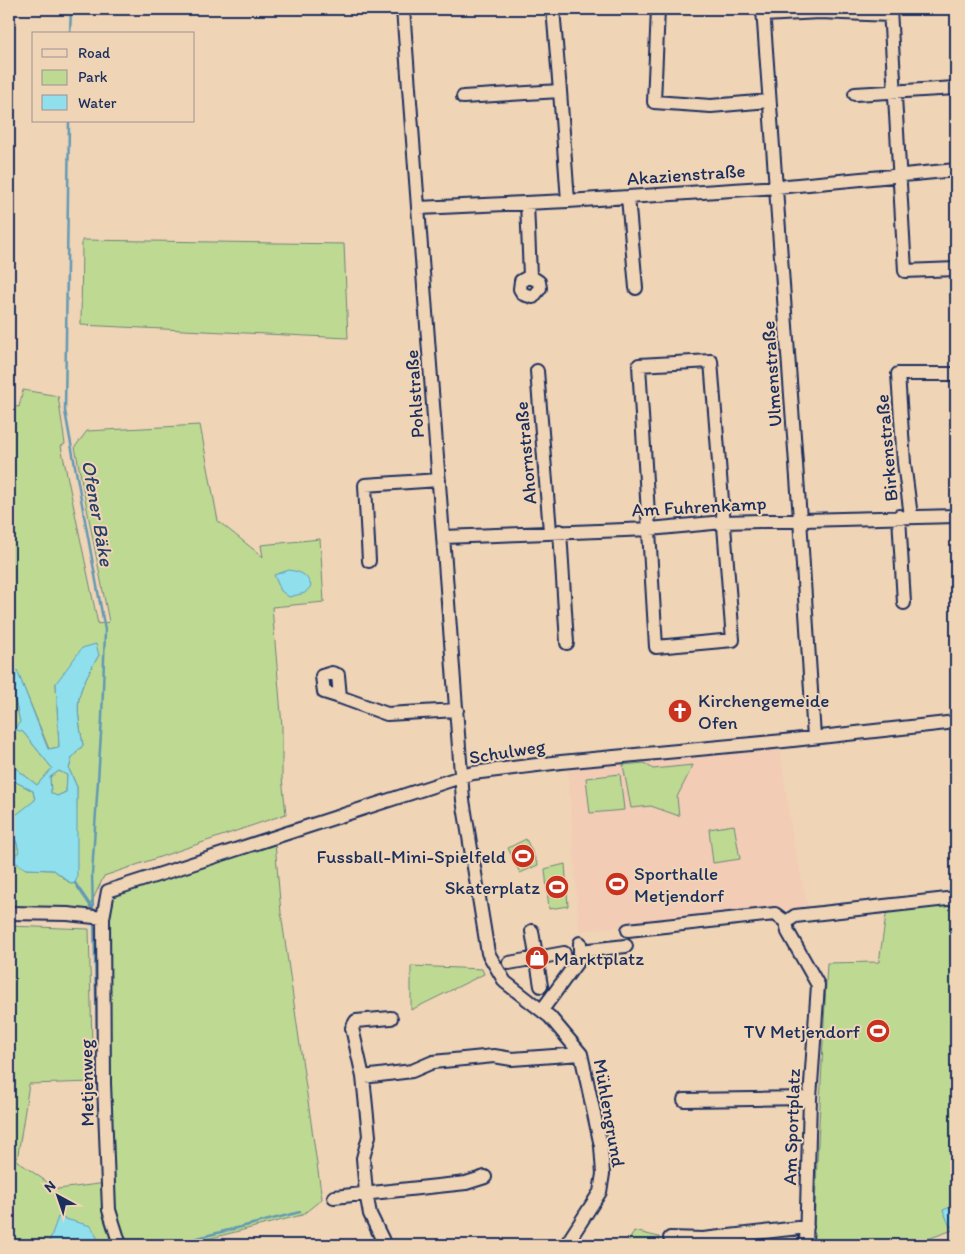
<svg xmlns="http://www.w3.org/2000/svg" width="965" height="1254" font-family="Itim,sans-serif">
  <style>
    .built { fill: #f2ccb5 }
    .green { fill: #beda92; stroke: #6c8478 }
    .water { fill: #8fdfec; stroke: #6199b3; fill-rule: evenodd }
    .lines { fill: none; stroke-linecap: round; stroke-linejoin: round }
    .stream { stroke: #6199b3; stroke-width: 2.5 }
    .minor-casing { stroke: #1b2f5e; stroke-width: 16 }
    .minor { stroke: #f0d4b6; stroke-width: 12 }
    .labels { text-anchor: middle; stroke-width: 4; stroke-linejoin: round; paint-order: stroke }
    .street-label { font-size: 19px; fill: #1b2f5e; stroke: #f0d4b6 }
    .poi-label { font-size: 19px; fill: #1b2f5e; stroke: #f0d4b6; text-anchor: start }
    .water-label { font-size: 20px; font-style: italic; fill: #27416c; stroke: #f0d4b6 }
  </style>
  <rect width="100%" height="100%" fill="#f0d4b6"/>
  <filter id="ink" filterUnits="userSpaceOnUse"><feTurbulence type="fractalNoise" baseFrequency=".02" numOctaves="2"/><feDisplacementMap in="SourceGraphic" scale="10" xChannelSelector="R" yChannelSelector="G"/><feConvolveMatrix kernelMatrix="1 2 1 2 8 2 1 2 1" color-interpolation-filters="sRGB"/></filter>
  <g filter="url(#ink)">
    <path class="built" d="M780,747L791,829L808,907L579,931L568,767Z"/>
    <path class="green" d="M82,240L344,244L348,338L81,325Z
      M23,390L58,396L65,444L61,446L98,624L109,622L75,447L87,431L200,425L218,521L263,557L261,545L320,539L324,602L272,607L282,726V778L286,814L104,876L88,910L9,908V775L14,781L33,791L35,800L10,830L17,843L19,852L11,859L26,869L54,870L71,884L75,883L77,787L69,769L72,758L83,745C75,699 75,696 99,655L56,683L59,747L49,749L17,671L9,675V405L19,407Z
      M9,679L23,732L52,768L37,785L9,763Z
      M644,763L653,769L693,765L677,797L679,816L651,806L631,808L623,765Z
      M59,771L67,775L66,792L57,796L51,794L50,777Z
      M620,774L624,810L590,813L586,778Z
      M734,825L740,859L713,863L709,829Z
      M526,839L538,865L520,873L508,848Z
      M275,843L281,913L322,1199L302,1215L184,1245H108C96,1242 80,1240 68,1245H9V926L89,929L93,1082L29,1084L17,1161L47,1182L50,1190L107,1183L109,893Z
      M565,864L568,906L549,909L545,869Z
      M956,902V1229L916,1243L813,1245L827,963L879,962L887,909Z
      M411,966L482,969L484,974L411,1010Z
      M634,1231L659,1237L660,1245H627Z"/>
    <path class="water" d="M289,570C301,572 307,574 311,586L305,593L289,597L281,591L274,575Z
      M96,644L99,655C75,696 75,699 83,745L72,758L69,769L77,787V878L75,883L72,884L54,870L26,869L10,859L19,852L17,843L10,830L12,818L35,800L33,791L14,781L9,775V763L37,785L52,768L23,732L14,729L20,722L9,675L17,670L48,749L59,747L56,683L82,648ZM59,771L67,775L66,792L57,796L51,793L50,777Z
      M956,1205V1225L950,1227L943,1210Z
      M58,1217L91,1226L100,1243L48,1245Z"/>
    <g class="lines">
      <path class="stream" d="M70,34L71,9
        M69,121L65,411L105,630L102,718L92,874L93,910
        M75,883L92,908
        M94,922L97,1030
        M109,1232L113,1245
        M100,1243L108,1245
        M170,1245L300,1212"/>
      <g class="minor-casing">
        <path id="minor" d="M403,9L463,800L488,953L505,982L550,1017L581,1054L601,1146L603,1174L600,1192L566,1245
          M553,9L560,91
          M658,9L654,102L711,106L769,101
          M763,9L800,519L814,737
          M890,9L905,271L956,269
          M763,15L820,12L890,15
          M855,94L956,88
          M463,97L560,91L568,201
          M628,197L636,288
          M527,203L530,276L521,281L520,289L523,294L533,297L540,288L539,282L530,276
          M419,208L568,201L777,187L956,170
          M711,361L733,640L656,647L639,365Z
          M537,371L550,531
          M899,516L904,603
          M911,516L904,463L898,374H956
          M560,531L567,643
          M443,537L650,529L723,522L956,516
          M369,561L365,485L439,480
          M340,697L324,692L322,676L332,673L338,675L340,697L387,714L457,710
          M9,913L68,914L103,918
          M628,930L775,914L786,922
          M532,931L541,986
          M580,951L626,946
          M509,963L564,953
          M542,1010L580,958V943
          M363,1077L412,1071L433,1062L494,1056L512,1059L581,1054
          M684,1100L810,1098
          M334,1197L466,1183L485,1177
          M670,1238L703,1239
          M120,1245L109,1210L104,1083L103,918L108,891L473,773L561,762L784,741L956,722
          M385,1245L370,1214L366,1193L363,1158L369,1136L363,1077L352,1028L356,1021L391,1018
          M704,1245L703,1239L807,1227
          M806,1245L810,1098L818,985L788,932L786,922L795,916L956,898"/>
      </g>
      <use href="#minor" class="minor"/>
    </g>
  </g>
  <defs>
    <g id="church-disc" transform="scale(1.25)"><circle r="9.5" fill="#c8321e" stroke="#f0d4b6"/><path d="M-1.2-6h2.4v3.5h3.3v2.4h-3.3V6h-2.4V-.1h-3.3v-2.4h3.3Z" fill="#fff"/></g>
    <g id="stadium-disc" transform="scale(1.25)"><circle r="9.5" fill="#c8321e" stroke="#f0d4b6"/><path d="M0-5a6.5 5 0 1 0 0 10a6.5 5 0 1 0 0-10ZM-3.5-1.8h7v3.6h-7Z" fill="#fff"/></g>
    <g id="shop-disc" transform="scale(1.25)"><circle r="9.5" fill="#c8321e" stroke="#f0d4b6"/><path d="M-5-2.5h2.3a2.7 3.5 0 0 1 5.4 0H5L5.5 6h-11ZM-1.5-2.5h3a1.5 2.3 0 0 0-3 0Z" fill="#fff"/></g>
  </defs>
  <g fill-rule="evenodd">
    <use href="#church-disc" x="680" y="711"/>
    <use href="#stadium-disc" x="523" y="856"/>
    <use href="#stadium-disc" x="617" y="884"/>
    <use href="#stadium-disc" x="557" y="887"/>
    <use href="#shop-disc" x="537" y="958"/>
    <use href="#stadium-disc" x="878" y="1031"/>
  </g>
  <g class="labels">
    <g class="street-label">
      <text transform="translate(686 174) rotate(-4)" y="7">Akazienstraße</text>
      <text transform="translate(771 374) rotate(-94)" y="7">Ulmenstraße</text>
      <text transform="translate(414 394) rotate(-94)" y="7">Pohlstraße</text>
      <text transform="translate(886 448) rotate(-95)" y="7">Birkenstraße</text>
      <text transform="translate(525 453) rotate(-95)" y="7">Ahornstraße</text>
      <text transform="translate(699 506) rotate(-3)" y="7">Am Fuhrenkamp</text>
      <text transform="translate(507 751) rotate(-9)" y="7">Schulweg</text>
      <text transform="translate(86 1083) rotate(-91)" y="7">Metjenweg</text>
      <text transform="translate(610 1113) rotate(80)" y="7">Mühlengrund</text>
      <text transform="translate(791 1127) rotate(-88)" y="7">Am Sportplatz</text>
    </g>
    <g class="poi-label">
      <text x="698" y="707">Kirchengemeide<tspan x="698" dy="22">Ofen</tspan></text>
      <text x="506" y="863" text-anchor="end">Fussball-Mini-Spielfeld</text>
      <text x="634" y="880">Sporthalle<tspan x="634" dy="22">Metjendorf</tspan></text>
      <text x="540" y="894" text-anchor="end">Skaterplatz</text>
      <text x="554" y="965">Marktplatz</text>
      <text x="860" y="1038" text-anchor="end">TV Metjendorf</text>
    </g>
    <g class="water-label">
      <text transform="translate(98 513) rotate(80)" y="7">Ofener Bäke</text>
    </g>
  </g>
  <rect width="965" height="1254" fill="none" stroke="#f0d4b6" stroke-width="30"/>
  <rect x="15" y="15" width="935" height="1224" fill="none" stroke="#1b2f5e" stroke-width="2" filter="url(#ink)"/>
  <rect x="32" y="32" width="162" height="90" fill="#f0d4b6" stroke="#9b9293"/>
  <rect x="42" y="49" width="25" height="8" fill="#f0d4b6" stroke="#9b9293"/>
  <text x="78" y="58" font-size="15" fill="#1b2f5e">Road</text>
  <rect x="42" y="70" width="25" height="15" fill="#beda92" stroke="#9b9293"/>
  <text x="78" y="82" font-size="15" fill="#1b2f5e">Park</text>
  <rect x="42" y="95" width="25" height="15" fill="#8fdfec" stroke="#9b9293"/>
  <text x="78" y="108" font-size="15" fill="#1b2f5e">Water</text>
  <g transform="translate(58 1196) rotate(320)" stroke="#f0d4b6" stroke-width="4" paint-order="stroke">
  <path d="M0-4L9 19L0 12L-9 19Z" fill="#1b2f5e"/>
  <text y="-8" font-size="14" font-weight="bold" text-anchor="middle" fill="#1b2f5e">N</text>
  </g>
</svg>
